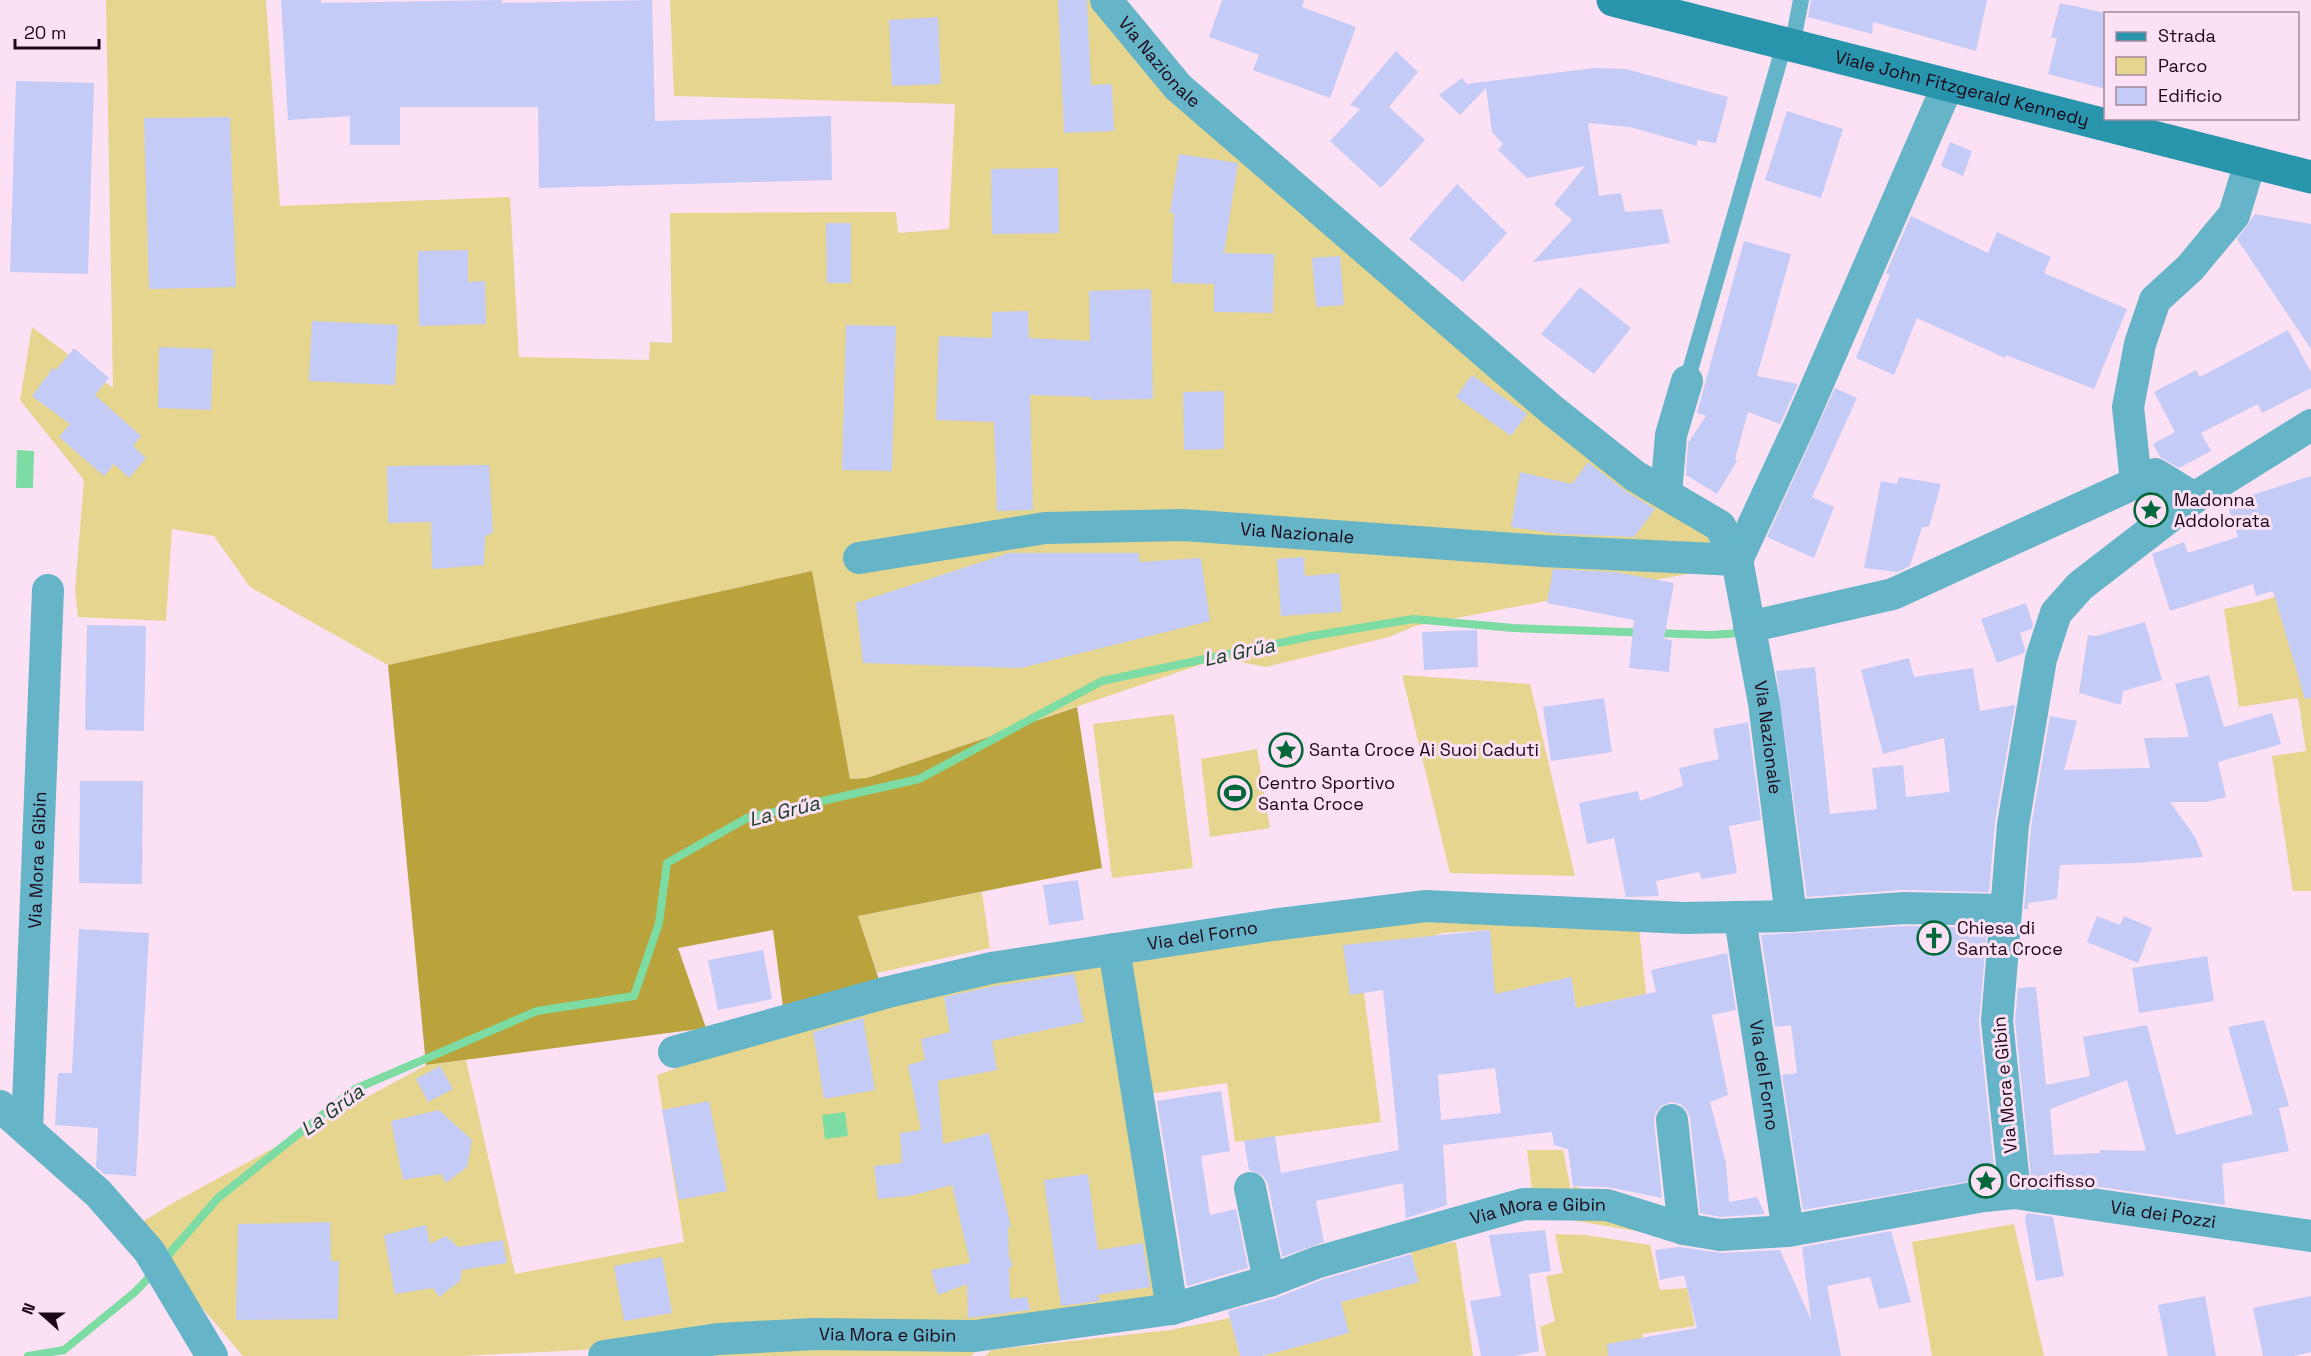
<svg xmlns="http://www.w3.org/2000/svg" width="2311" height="1356" font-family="'Space Grotesk',sans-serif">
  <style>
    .green { fill: #e6d58f }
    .forest { fill: #baa33d }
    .water { fill: #7cdca3 }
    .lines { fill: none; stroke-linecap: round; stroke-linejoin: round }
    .stream { stroke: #7cdca3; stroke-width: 8 }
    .building { fill: #c3cbf6; fill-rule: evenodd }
    .lane { stroke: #65b4c8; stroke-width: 16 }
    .street { stroke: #65b4c8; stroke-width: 32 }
    .secondary { stroke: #2895ac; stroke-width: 33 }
    .labels { text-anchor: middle; stroke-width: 6; stroke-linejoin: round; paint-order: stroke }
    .street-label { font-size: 18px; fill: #1d0618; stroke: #fce0f3 }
    .poi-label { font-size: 18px; fill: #1d0618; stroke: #fce0f3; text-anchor: start }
    .water-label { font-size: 20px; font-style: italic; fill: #174029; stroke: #fce0f3 }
  </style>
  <rect width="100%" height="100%" fill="#fce0f3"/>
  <path class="green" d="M106,0H266L280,206L510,197L519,357L649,360L650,342L672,343L670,213L896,212L898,233L949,229L955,104L674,96L670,0H1092L1690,514L1729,555L1045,530L1734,565L1415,626L1389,637L1266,667L1220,658L867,778L850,779L812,571L388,665L250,587L214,536L172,529L166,621L78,617L75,591L84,480L20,400L32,327L113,388Z
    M2311,585V891H2293L2272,756L2306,751L2298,698L2239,707L2224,609L2258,602Z
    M1402,675L1530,684L1575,876L1450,873Z
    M1174,714L1193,868L1112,878L1093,724Z
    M1257,749L1270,828L1210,837L1201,759Z
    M982,892L990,948L877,973L858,916Z
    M1426,913L1639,927L1646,994L1596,1004L1577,1012L1571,977L1533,986L1496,1013C1492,985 1492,958 1490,930L1442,933L1428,938L1364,993L1381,1122L1235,1142L1227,1083L1148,1094L1122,955Z
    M1110,956L1166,1320L463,1356H243L134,1227L171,1204L426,1065L466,1060L515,1274L684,1242L657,1075L811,1021Z
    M1527,1150H1563L1573,1201V1186L1684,1222L1683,1239L1535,1214Z
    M2014,1224L2044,1356H1932L1912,1242Z
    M1555,1234L1585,1235L1650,1245L1660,1290L1687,1288L1695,1326L1642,1334L1647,1356H1546L1540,1327L1555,1321L1546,1276L1563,1273Z
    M1456,1242L1473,1356H1262L1348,1333L1341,1302L1418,1282L1410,1248Z
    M1230,1318L1240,1356H985L991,1350L1170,1330Z
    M980,1347L971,1356H676L735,1349Z"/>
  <path class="forest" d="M812,571L850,779L867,778L1077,707L1102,868L858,916L881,986L783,1007L773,930L678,948L706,1028L426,1065L388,665Z"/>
  <path class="water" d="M17,450L34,451L33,488H16Z
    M845,1112L848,1136L825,1139L822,1115Z"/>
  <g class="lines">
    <path class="stream" d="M162,1262L218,1198L355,1089L537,1011L634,996L659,923L667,863L747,818L919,779L1102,681L1312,636L1413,619L1513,628L1711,635L1740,633
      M28,1356L64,1350L135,1292L154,1272"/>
  </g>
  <path class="building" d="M281,0H321V3L502,0V3L652,0L655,121L831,116L832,180L539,188L538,107H400V145H350V116L288,120Z
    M1058,0H1087L1091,85L1112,84L1114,131L1064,133Z
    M1222,0H1304L1302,7L1356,27L1330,98L1253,70L1259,55L1209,37Z
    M1811,0H1987L1976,51L1873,22L1872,34L1808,17Z
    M2060,3L2106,13V89L2048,74L2057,38H2051Z
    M938,17L941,84L892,86L889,20Z
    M1396,51L1418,72L1389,107L1425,140L1381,188L1330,141L1360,109L1350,105Z
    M1594,68L1626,69L1728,97L1716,143L1697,140V146L1630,127L1588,123L1599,196L1621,193L1625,212L1662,209L1670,243L1533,262L1572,220L1554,204L1585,166L1527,178L1498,150L1503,144L1492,132L1486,88L1460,115L1439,95L1462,78L1467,84Z
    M16,81L94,83L88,274L10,272Z
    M1787,111L1843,129L1821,198L1765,180Z
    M230,117L236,287L149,289L144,118Z
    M1950,142L1972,151L1963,176L1941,166Z
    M1179,154L1238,163L1224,253L1274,254L1273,313L1214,312V284L1172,283L1174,213H1170Z
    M1058,168L1059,233L992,234L991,169Z
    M1457,184L1507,233L1463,282L1409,239Z
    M2255,214L2311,224V349L2237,239Z
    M1911,216L1988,253L1997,232L2051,257L2044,273L2127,309L2094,389L2006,355L2005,358L1917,318L1894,375L1856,358L1890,275L1886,273Z
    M826,223H851V283H827Z
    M1744,241L1791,254L1757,376L1798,384L1780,424L1748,412L1735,459L1737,461L1717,494L1686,475L1688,443L1706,416L1697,413Z
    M468,250V282L485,281L486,324L419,326L418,251Z
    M1340,256L1344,305L1316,307L1312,258Z
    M1580,287L1631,328L1594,374L1541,334Z
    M1151,289L1153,399L1091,400V397L1030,395L1033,510L997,511L994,422L936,420L939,336L992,338V312L1028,311L1029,338L1090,341L1089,291Z
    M312,321L398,325L395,385L309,381Z
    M846,325L896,326L892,471L842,470Z
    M2288,330L2311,372V388L2262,413L2258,404L2201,433L2211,451L2179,468L2160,457L2153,444L2175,432L2154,392L2196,370L2200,377Z
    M159,347L213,349L211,410L158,408Z
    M74,348L109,378L95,395L141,436L133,446L146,458L129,478L114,464L104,476L59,437L70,424L32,396L53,368L56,370Z
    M1472,375L1527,414L1511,436L1456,397Z
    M1835,388L1857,398L1812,497L1834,507L1814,558L1767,537Z
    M1224,391V449L1184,450L1183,392Z
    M1588,462L1624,490L1655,509L1634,537L1560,534L1511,527L1520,472L1572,484Z
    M489,465L493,533L485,536L484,565L432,569L431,522L388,523L387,466Z
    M2311,476V698L2305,699L2273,591L2256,596L2253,584L2170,611L2152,554L2184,542L2188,553L2238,537L2227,503Z
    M1899,477L1941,484L1929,527H1922L1910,566L1898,572L1864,568L1881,481L1897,484Z
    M1009,553H1139V562L1201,558L1210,621L1021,668L863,663L856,603Z
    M1304,557L1305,576L1339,573L1342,612L1281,616L1277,559Z
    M1553,569L1615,572L1674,583L1664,639L1672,640L1669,672L1629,668L1634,620L1547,603Z
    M2026,603L2033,625L2032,629L2020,633L2025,649L2024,653L1997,663L1981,619Z
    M2145,622L2162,680L2123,691L2121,705L2079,693L2088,635L2096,636Z
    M87,625L146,626L144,731L85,730Z
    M1477,630L1478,667L1424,670L1422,632Z
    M1909,658L1914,677L1973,668L1980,711L2015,705L1995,822L1989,892L1903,890L1807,897L1776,671L1815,667L1830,814L1877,809L1872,768L1903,765L1906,797L1950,792L1944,738L1883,754L1861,670Z
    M2209,675L2224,727L2272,713L2281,744L2218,762L2226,797L2206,802H2170L2195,837L2203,857L2136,863L2060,865L2057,899L2028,903V909H2024L2031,827L2050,716L2077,721L2064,770L2150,768L2144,738L2189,737L2175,684Z
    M1604,698L1612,752L1551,761L1543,707Z
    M1748,722L1761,820L1729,826L1737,873L1702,879L1699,872L1656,881L1659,896L1626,897L1614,838L1587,844L1579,803L1638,791L1640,801L1683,786L1679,768L1719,759L1713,729Z
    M80,781H143L142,884L79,883Z
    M1078,880L1084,920L1049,925L1043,885Z
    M2097,916L2120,925L2124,916L2152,928L2138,963L2087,942Z
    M1904,926L1987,928L1979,1023L1995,1177L1803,1210L1782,1075L1797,1073L1791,1025L1775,1027L1761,935Z
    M79,929L149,933L136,1176L104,1174L96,1167L98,1128L55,1125L58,1073H72Z
    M1490,930L1495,994L1571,977L1576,1008L1656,992L1651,970L1727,953L1736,1010L1712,1015L1728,1095L1710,1102L1726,1163L1729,1202L1757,1197L1765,1214L1721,1217L1700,1213L1690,1117L1686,1109L1680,1104L1671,1102L1661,1106L1656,1112L1654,1121L1662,1198L1608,1187L1573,1186L1568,1149L1554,1145L1552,1132L1443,1145L1447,1205L1406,1218L1403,1183L1316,1201L1324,1242L1282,1257L1268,1184L1263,1176L1249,1170L1244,1141L1275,1136L1281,1173L1399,1150L1383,990L1350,995L1343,945ZM1495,1068L1501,1113L1441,1120L1438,1075Z
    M763,950L772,999L718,1010L708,960Z
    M2207,956L2214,1001L2139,1013L2132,968Z
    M1074,974L1084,1022L992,1041L997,1070L938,1081L943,1144L989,1133L1011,1227L1008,1228L1009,1256L1013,1266L1009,1268L1010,1299L1027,1297L1030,1310L968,1318L967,1284L938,1295L931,1270L970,1263L952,1185L909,1196L878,1199L874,1166L902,1163L900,1133L921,1130L908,1065L925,1060L921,1039L950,1032L944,997L994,986Z
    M2036,987L2046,1085L2090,1076L2083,1037L2147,1025L2176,1135L2253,1114L2228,1027L2264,1020L2289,1106L2279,1108L2289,1151L2222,1164L2225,1205L2031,1177L2015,1021L2018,988ZM2127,1080L2146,1151L2100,1150V1153L2054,1155L2050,1109Z
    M863,1018L875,1090L824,1099L813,1032Z
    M440,1066L453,1089L428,1102L416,1079Z
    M1221,1091L1230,1151L1201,1156L1210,1215L1236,1209L1248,1268L1187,1286L1157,1101Z
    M709,1101L727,1191L679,1200L662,1110Z
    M439,1110L472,1140L467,1167L446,1183L441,1174L403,1180L391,1121Z
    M1088,1174L1098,1250L1143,1243L1150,1287L1098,1295L1100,1301L1061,1306L1044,1180Z
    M2027,1213L2053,1217L2064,1276L2036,1281L2025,1219Z
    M330,1222L331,1261H339L338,1319L236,1320L238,1224Z
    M426,1225L430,1244L446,1236L458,1247L503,1240L507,1263L462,1270L460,1281L439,1297L433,1288L395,1294L384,1235Z
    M1545,1230L1551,1271L1529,1274L1539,1351L1515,1356H1481L1470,1301L1501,1296L1489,1235Z
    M1891,1231L1911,1302L1879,1309L1870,1277L1827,1286L1841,1356H1608L1607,1344L1697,1328L1684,1275L1660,1280L1655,1250L1680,1247L1721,1253L1780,1250L1811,1320L1802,1247Z
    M1411,1254L1419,1282L1341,1302L1349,1333L1262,1356H1240L1228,1311L1276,1298L1324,1279Z
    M662,1257L672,1313L624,1321L614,1266Z
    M2205,1296L2216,1356H2168L2158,1305Z
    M2311,1296V1352L2294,1356H2263L2253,1308Z"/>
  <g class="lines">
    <path class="lane" d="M1792,46L1801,0
      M1687,381L1784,45"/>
    <g class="street">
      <path id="s1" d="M1106,0L1178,87L1552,410L1635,476L1720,526L1737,560L1764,703L1791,916"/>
      <path d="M2136,482L2128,407L2140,344L2155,300L2190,268L2234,215L2250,163"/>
      <path d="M1666,494L1671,435L1687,381"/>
      <path id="s2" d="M859,558L1045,528L1183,525L1544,551L1737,560L1801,422L1947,87"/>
      <path d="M1749,627L1893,594L2155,474L2194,498"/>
      <path id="s3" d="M1740,918L1788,1231"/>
      <path d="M1114,949L1172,1309"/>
      <path id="s4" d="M674,1052L888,992L991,968L1272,925L1426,906L1684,918L1791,916L1904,908L2006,910"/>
      <path d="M0,1106L98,1193L149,1251L212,1356"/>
      <path d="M1672,1120L1684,1229"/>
      <path id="s5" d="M27,1130L48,590"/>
      <path d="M1250,1188L1269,1281"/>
      <path d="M2015,1193L1997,1021L2013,825L2041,659L2056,613L2080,586L2194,498L2311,425"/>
      <path id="s6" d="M604,1356L718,1339L815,1334L975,1336L1172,1309L1269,1281L1318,1262L1524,1204L1607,1205L1684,1229L1720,1235L1788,1231L1984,1196L2015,1193L2311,1236"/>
    </g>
    <path class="secondary" id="s7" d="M1613,0L2311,177"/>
  </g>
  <defs>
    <g id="sight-ring" transform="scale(1.725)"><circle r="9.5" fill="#fce0f3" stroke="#05683c" stroke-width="1.5"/><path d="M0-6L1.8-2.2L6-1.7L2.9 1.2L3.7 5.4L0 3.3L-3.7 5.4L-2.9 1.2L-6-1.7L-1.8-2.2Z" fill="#05683c"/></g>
    <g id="stadium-ring" transform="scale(1.725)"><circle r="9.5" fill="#fce0f3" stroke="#05683c" stroke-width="1.5"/><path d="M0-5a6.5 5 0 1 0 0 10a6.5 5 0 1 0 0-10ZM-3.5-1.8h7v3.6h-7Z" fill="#05683c"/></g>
    <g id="church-ring" transform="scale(1.725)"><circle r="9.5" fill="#fce0f3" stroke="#05683c" stroke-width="1.5"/><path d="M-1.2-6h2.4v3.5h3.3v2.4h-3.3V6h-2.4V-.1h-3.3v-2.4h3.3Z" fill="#05683c"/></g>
  </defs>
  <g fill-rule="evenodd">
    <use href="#sight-ring" x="2151" y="510"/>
    <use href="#sight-ring" x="1286" y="750"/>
    <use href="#stadium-ring" x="1235" y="793"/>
    <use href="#church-ring" x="1934" y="938"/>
    <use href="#sight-ring" x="1986" y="1181"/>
  </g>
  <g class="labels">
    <g class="street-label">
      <text dy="6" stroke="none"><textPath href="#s1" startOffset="82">Via Nazionale</textPath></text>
      <text dy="6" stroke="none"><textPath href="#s7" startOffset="360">Viale John Fitzgerald Kennedy</textPath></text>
      <text dy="6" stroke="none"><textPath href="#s2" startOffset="441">Via Nazionale</textPath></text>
      <text dy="6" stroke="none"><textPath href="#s1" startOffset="1030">Via Nazionale</textPath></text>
      <text dy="6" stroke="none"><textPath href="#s5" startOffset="270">Via Mora e Gibin</textPath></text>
      <text dy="6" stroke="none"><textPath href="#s4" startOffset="542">Via del Forno</textPath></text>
      <text dy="6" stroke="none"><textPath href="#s3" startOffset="159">Via del Forno</textPath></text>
      <text transform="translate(2005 1085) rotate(-95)" y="6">Via Mora e Gibin</text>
      <text dy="6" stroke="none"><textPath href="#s6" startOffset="1587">Via dei Pozzi</textPath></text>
      <text dy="6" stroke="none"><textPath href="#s6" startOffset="952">Via Mora e Gibin</textPath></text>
      <text dy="6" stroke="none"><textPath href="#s6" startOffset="285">Via Mora e Gibin</textPath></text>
    </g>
    <g class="poi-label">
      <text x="2174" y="506">Madonna<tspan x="2174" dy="21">Addolorata</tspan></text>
      <text x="1309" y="756">Santa Croce Ai Suoi Caduti</text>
      <text x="1258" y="789">Centro Sportivo<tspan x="1258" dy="21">Santa Croce</tspan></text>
      <text x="1957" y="934">Chiesa di<tspan x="1957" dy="21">Santa Croce</tspan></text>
      <text x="2009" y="1187">Crocifisso</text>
    </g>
    <g class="water-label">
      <text transform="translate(1239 652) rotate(-12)" y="7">La Grűa</text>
      <text transform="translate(784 811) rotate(-14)" y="7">La Grűa</text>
      <text transform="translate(332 1110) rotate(-36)" y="7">La Grűa</text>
    </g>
  </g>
  <rect x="2104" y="12" width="195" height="108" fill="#fce0f3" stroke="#a3899b" stroke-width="1.5"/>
  <rect x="2116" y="32" width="30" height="9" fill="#2895ac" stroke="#a3899b" stroke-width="1.5"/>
  <text x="2158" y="42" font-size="18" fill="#1d0618">Strada</text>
  <rect x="2116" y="57" width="30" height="18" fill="#e6d58f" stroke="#a3899b" stroke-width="1.5"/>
  <text x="2158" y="72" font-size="18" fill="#1d0618">Parco</text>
  <rect x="2116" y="87" width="30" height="18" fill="#c3cbf6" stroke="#a3899b" stroke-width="1.5"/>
  <text x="2158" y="102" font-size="18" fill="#1d0618">Edificio</text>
  <g transform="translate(42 1314) rotate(291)" stroke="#fce0f3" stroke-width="4.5" paint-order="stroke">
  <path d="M0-4.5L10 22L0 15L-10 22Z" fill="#1d0618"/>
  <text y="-9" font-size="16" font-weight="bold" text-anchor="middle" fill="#1d0618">N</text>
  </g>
  <path d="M15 39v9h84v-9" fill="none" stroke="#1d0618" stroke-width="3"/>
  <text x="24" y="39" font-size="18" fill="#1d0618" stroke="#fce0f3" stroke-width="4.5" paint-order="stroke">20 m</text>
</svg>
